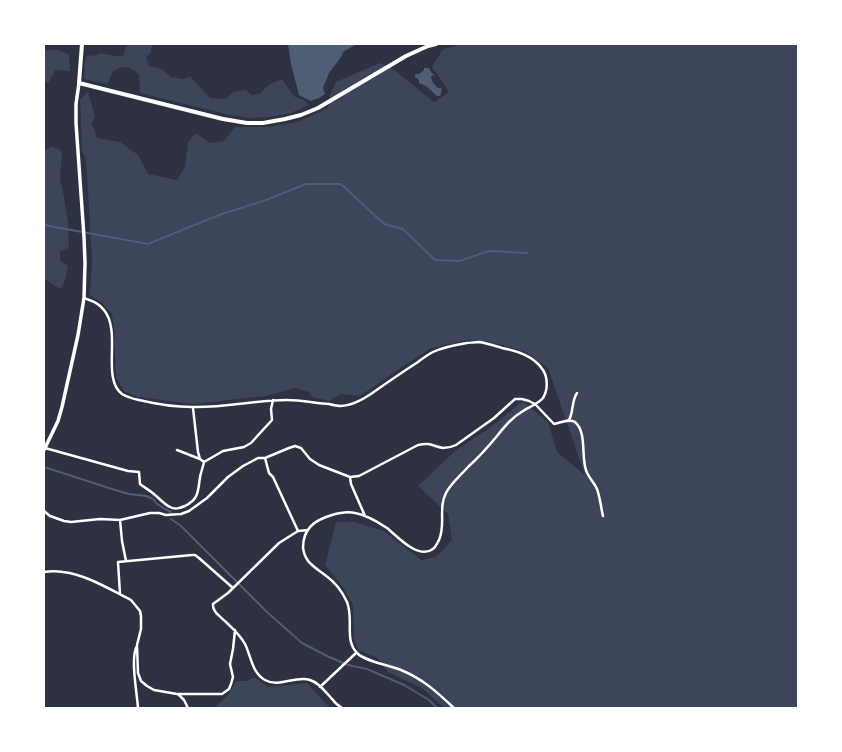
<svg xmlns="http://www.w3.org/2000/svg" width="842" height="752" font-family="'Asap Condensed',sans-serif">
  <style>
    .green { fill: #3c4559 }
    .water { fill: #4f5d75 }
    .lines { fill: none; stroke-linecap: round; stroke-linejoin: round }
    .stream { stroke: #4f5d75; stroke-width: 2 }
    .minor { stroke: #fff; stroke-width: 2.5 }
    .secondary { stroke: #fff; stroke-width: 3.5 }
    .primary { stroke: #fff; stroke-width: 4 }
  </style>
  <rect width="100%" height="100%" fill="#2d3142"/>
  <path class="green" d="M127,44H152L151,52L146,58L149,66L162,69L171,77L183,79L190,76L210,98L226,99L233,92L245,90L252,95L259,94L270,84L282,79L295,97L302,99L309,105L291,113L269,117L248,118L226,114L140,93L139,74C128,66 125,65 113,71L107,84L84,79L85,60L88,55L94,56L100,53L116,56H123Z
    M464,44H798V708H444L422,688L388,672L377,658L358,650L354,638L353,605L342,586L325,565L336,522H354L384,531L421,560L436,557L452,540L448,514L418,486L454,452L488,429L523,401L548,422L557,452L585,475L548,368L526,352L499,344L469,340L431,348L402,367L360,396L341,394L329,401L312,397L309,392L295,388L266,396L193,404L138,397L125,392L116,378L114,330L112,314L102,303L90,295L92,257L86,160L82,150L80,100L88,91L95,116L92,124L97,138L120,142L138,155L148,174L177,180L185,167L188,142L196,133L210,143L224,141L235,127H267L297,122L328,108L330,95L336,82L380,63L393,69L434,102L449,92L432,67L443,49Z
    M44,50H57L69,54L70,71L55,70L49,83L44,82Z
    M52,147L60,149L62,156L60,179L64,197L68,222L69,244L68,248L60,251V261L68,266L66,278L61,289L44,279V150Z
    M254,677L268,687L307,683L328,706L331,708H214L228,695L236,681H247Z"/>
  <path class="water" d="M288,44H357L343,52L341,57L329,73L323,88L325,94L319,98L311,101L299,95L291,64Z
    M424,68H429C430,72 433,73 435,76L432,75L431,77L433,83L438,88H441L442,90L440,96H437L426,86L419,83V80L415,77V74H419L424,70Z"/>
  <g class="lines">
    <path class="stream" d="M44,225L148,244L219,215L266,200L306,184H341L384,224L403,229L435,260L459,261L489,251L528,253
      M44,467L112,489L129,494L146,496L153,499L157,504L165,509L171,512
      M171,519L181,526L268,613L302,643L329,657L348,665L367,669L404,685L429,700L437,708"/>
    <path class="minor" d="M84,298C92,301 99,303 104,310C122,332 101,378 122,394C127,397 134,399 139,400C156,404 175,407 192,407C224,408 256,400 287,400C301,400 315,403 329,404C333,405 337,406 341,406C355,405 367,397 378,389C391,380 404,371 418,362C422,359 427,355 433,352C443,347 455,345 467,343C468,343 477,342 479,342C486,343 495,346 502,348C517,351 534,356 543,370C548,378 548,390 543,398C538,404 529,407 523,411C518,414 513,418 509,422C505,426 501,431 497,436C488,447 479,457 469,466C461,475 451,483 446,493C438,508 446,525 439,540C437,543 436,547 433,549C418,560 397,536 387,528C378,522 366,515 355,513C343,510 320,517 311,526C305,532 303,540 303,548C304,554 306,560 311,564C315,568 320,571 325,575C335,582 342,591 347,602C354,619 344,640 357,653C366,662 389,665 401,670C423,679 437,692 454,708
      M193,408L198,452L200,459L204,462
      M569,420C574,411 571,402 577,393
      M45,448L128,471L139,472L140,484C145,488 151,491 155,495C160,499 164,504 170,507C175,510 180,508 185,506C199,499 198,491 200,477C201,472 203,467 204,462L223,451L244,447L251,443L272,420L271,409L273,400
      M177,450L200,459
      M265,458L269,473L273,477L298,531
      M350,477L351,484L365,516
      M44,511L50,516L64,521L71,522L100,519L120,520L150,513H159L166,515L181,514L189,511L207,498L228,477L243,466L258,458H265L289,448L295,446L301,448L310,459L319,465L350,477L359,476L418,445C431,442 432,446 443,448C448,448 452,447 456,445L494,418L515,399H522L529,401L535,404L554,424C560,423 569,418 575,422C587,432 581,456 586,470C588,477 594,482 597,489C600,497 601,508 603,516
      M120,520L122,541L126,561
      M308,530L298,531L279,543L228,593L213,604C212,612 221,617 227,623C233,629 240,635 245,644C251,656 252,673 265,680C279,688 296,675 310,680C320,683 326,693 333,700C335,703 339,706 342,708
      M44,572C50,571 57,571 63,572C87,575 109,589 131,600L140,611L141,616V629L137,645L138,673L141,681L147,686L154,690L177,694H222L229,689L231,684L233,677L230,664L233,649L235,630
      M120,594L118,562L192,555H195L199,558L233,588
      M137,646C130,657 137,693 138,708
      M320,687L356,653
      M178,694L184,700L188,708"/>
    <path class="secondary" d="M44,450L58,421L62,407L78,335L84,298L85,263L84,237L76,123V104L79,83"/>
    <path class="primary" d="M82,44L79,83L223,119L247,123H263L285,119L301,115L318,108L406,56L428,46L436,44"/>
  </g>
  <rect width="842" height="752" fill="none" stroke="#ffffff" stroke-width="90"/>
</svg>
